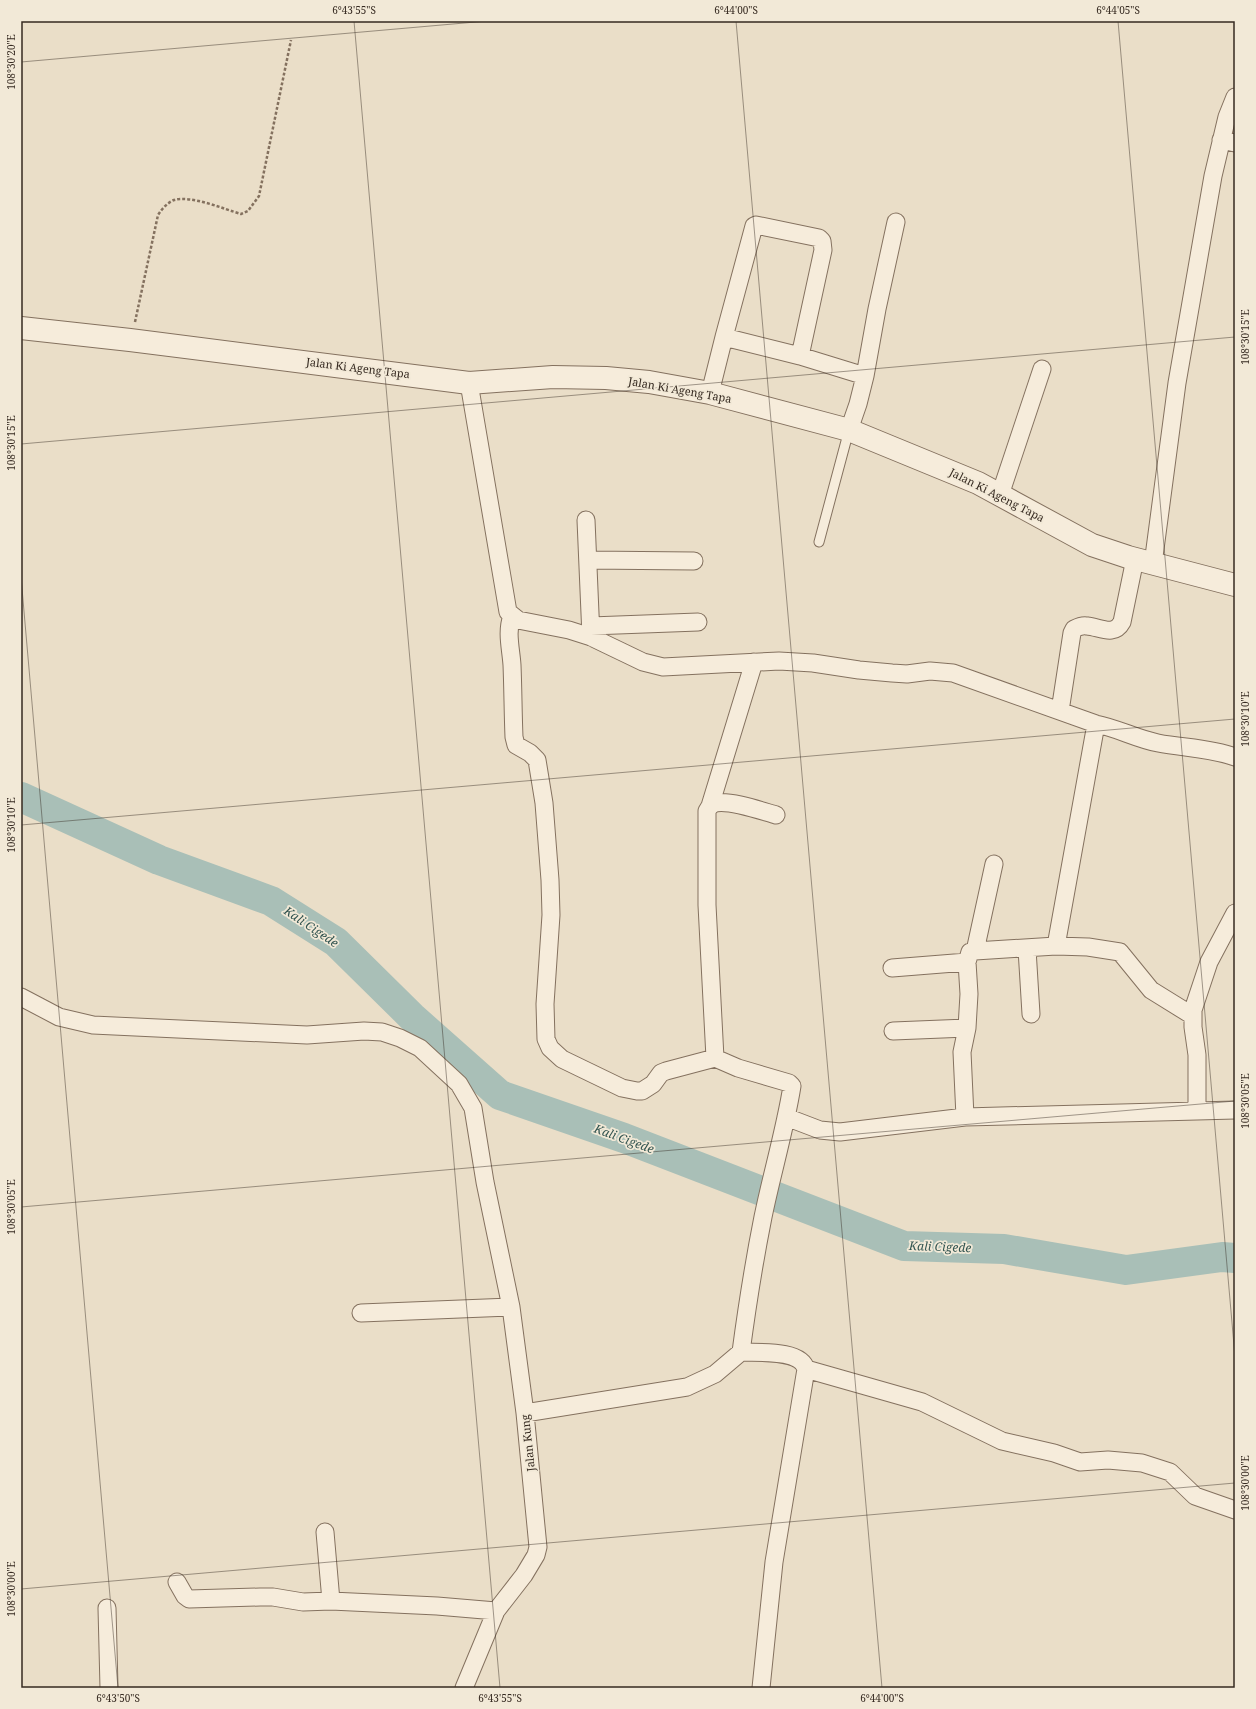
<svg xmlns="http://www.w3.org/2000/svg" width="1256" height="1709" font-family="'Noto Serif',serif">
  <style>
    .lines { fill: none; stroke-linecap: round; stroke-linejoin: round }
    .river { stroke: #a9bfb7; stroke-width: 30 }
    .service-casing { stroke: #84715f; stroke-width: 11 }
    .minor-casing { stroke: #84715f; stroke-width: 19 }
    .tertiary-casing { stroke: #84715f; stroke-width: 24 }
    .path { stroke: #84715f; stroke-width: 2.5; stroke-dasharray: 3 2; stroke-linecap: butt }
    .service { stroke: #f6ecdb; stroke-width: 9 }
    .minor { stroke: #f6ecdb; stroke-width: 17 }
    .tertiary { stroke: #f6ecdb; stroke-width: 22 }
    .ticks { fill: none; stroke: #362a21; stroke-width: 1; stroke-opacity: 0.45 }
    .labels { text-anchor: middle; stroke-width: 3.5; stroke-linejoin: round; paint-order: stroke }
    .street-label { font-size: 11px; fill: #362a21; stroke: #f2e9d7 }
    .water-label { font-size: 12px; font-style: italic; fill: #325450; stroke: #f2e9d7 }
    .neatline { fill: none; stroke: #362a21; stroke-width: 1.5 }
    .ticks-label { font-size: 10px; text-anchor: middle; fill: #362a21 }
  </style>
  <rect width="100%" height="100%" fill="#eadec8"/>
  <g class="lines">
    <path class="river" d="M21,797L159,860L271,901L336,942L412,1017L500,1095L624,1138L904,1246L1004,1249L1126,1270L1222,1257L1235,1258"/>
    <g class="service-casing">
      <path id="service" d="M819,542L849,430"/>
    </g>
    <g class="minor-casing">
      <path id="minor" d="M1221,140L1235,143
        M724,337L754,226L756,225L819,238L822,241L823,250L800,356
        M469,383L508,612L518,620L569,630L591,637L643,662L663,667L779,661L813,663L859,670L892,673L907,674L930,671L953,673L1096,724C1117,728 1137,739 1158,743C1184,748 1210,748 1235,757
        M710,393L724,337L800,356L865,376
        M849,430L858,404L865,376L877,309L896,222
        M1000,495L1042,369
        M586,520L591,637
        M588,560L694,561
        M1153,564L1177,383L1213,176L1227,117L1235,97
        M512,616C506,632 511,649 512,665C513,689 513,713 514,737L516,745L530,753L537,760L544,803L550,880L551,915L545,1004L546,1039L550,1048L562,1059L622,1088L637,1091H642L653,1084L661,1073L666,1071L715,1058L738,1068L789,1083L792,1086C785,1130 772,1173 763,1217C754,1262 747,1307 741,1352L715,1374L687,1387L525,1413
        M591,626L698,622
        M1060,711L1072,633L1074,629C1078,627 1083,625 1087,626C1100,627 1114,637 1122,622L1135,559
        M710,806L754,662
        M1056,946L1096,724
        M1027,949L1031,1014
        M975,951L994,864
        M892,968L967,962L970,952L975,951L1056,946L1088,947L1120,952L1151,990L1193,1016
        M21,997L59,1017L93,1025L307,1035L364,1031L382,1032L400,1038L420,1048L459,1084L473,1108L485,1182L511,1307L525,1413L538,1547L536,1555L524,1575L496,1611L464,1688
        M893,1031L967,1028
        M715,1058L707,905V811C709,807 711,804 716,803C730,800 762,811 776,815
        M1197,1111V1055L1193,1027V1010L1209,962L1235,913
        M786,1117L820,1130L840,1132L965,1117L1235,1110
        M965,1117L962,1052L967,1028L969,994L967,962
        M361,1313L511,1307
        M741,1352C758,1353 801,1349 806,1369L774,1562L761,1688
        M806,1369L922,1402L1002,1441L1054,1453L1080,1462L1108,1460L1142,1463L1170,1472L1195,1496L1235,1510
        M325,1532L331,1601L437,1606L496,1611
        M177,1582L185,1596L189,1599L260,1597H273L303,1602L331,1601
        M107,1608L109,1688"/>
    </g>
    <g class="tertiary-casing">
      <path id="tertiary" d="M21,328L130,340L469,383L553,377L606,378L649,382L710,393L849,430L978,483L1092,545L1128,557L1235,585"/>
    </g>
    <path class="path" d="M135,322L158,215C162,209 167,203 174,200C191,195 224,209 241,214L248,211L259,196L291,40"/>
    <use href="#service" class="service"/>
    <use href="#minor" class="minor"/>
    <use href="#tertiary" class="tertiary"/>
  </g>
  <path class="ticks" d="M354,21L500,1688M736,21L882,1688M1118,21L1235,1357M21,62L487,21M21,444L1235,337M21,577L118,1688M21,825L1235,719M21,1207L1235,1101M21,1589L1235,1483"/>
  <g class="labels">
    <g class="street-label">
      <text transform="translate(358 368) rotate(7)" y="4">Jalan Ki Ageng Tapa</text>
      <text transform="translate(680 390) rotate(10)" y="4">Jalan Ki Ageng Tapa</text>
      <text transform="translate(997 495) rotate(27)" y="4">Jalan Ki Ageng Tapa</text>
      <text transform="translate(528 1443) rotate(-96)" y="4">Jalan Kung</text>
    </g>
    <g class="water-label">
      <text transform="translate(311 927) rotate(34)" y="4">Kali Cigede</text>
      <text transform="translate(624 1139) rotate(20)" y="4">Kali Cigede</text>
      <text transform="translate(940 1247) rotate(2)" y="4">Kali Cigede</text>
    </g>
  </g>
  <rect width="1256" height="1709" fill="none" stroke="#f2e9d7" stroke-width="44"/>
  <rect x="22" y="22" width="1212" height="1665" class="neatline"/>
  <g class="ticks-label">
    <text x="354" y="14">6°43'55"S</text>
    <text x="736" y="14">6°44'00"S</text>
    <text x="1118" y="14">6°44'05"S</text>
    <text transform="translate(11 62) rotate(-90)" y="4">108°30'20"E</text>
    <text transform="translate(1245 337) rotate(-90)" y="4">108°30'15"E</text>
    <text transform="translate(11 443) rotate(-90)" y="4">108°30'15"E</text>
    <text transform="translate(1245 719) rotate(-90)" y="4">108°30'10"E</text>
    <text transform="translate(11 825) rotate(-90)" y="4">108°30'10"E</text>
    <text transform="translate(1245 1101) rotate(-90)" y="4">108°30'05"E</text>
    <text transform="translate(11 1207) rotate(-90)" y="4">108°30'05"E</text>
    <text transform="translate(1245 1483) rotate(-90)" y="4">108°30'00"E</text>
    <text transform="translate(11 1589) rotate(-90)" y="4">108°30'00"E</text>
    <text x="118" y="1702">6°43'50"S</text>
    <text x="500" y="1702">6°43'55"S</text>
    <text x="882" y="1702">6°44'00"S</text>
  </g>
</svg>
